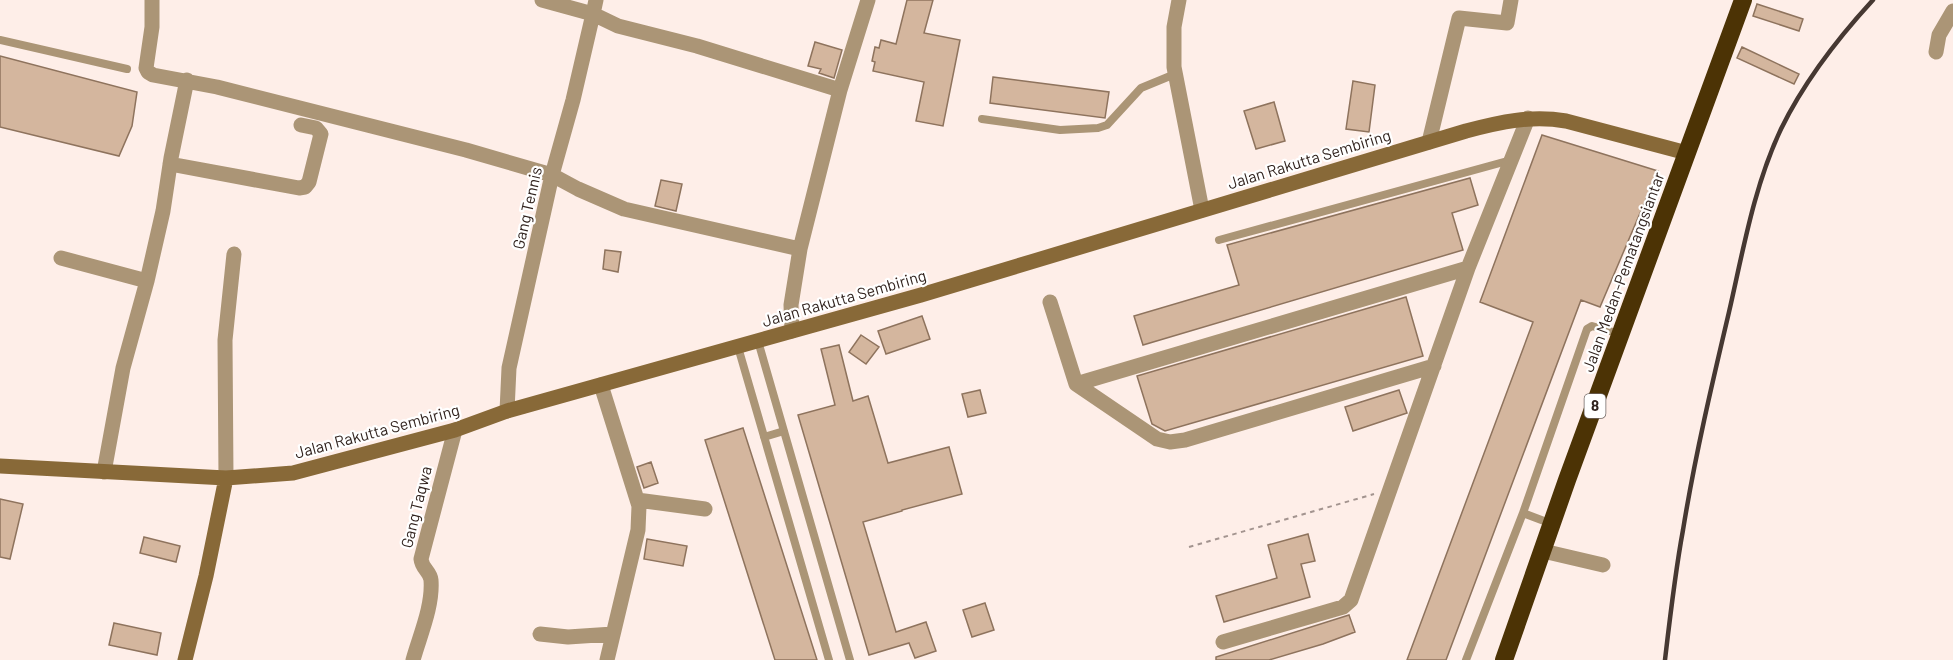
<svg xmlns="http://www.w3.org/2000/svg" width="1953" height="660" font-family="Barlow,sans-serif">
  <style>
    .building { fill: #d4b69e; stroke: #8e735d; stroke-width: 1.5 }
    .lines { fill: none; stroke-linecap: round; stroke-linejoin: round }
    .path { stroke: #a3948f; stroke-width: 2; stroke-dasharray: 4.5 4.5; stroke-linecap: butt }
    .lane { stroke: #ab9576; stroke-width: 8 }
    .street { stroke: #ab9576; stroke-width: 15 }
    .secondary { stroke: #886938; stroke-width: 15 }
    .highway { stroke: #4c3305; stroke-width: 18 }
    .rail { stroke: #463832; stroke-width: 4.5 }
    .labels { text-anchor: middle; stroke-width: 4.5; stroke-linejoin: round; paint-order: stroke }
    .shield { fill: #fff; stroke: #6f6562; stroke-width: 1.5 }
    .shield-label { font-size: 15px; font-weight: bold; fill: #31231e }
    .street-label { font-size: 16px; fill: #31231e; stroke: #fff }
  </style>
  <rect width="100%" height="100%" fill="#feeee8"/>
  <path class="building" d="M907,0H933L924,33L960,40L943,126L916,121L924,82L873,71L875,62L872,61L875,47L879,48L881,40L896,44Z
    M1757,4L1803,19L1799,31L1753,16Z
    M815,42L842,50L834,78L819,73L821,69L808,66Z
    M1742,47L1799,74L1794,84L1737,58Z
    M0,56L137,92L132,126L119,156L0,127Z
    M993,77L1109,92L1105,118L990,103Z
    M1353,81L1375,85L1369,132L1346,129Z
    M1274,102L1285,141L1256,149L1244,111Z
    M1542,135L1658,171L1600,307L1581,300L1446,660H1407L1533,322L1480,302Z
    M1470,178L1478,205L1452,213L1463,250L1143,345L1134,316L1239,285L1227,245Z
    M661,180L682,184L676,211L655,206Z
    M605,250L621,252L618,272L603,269Z
    M1406,297L1423,356L1165,431L1152,424L1137,376Z
    M922,316L930,339L886,354L878,331Z
    M861,335L879,347L866,364L849,352Z
    M839,345L853,401L868,396L888,463L949,447L962,494L902,510V511L863,522L896,632L926,622L936,651L915,658L909,643L869,655L798,415L835,405L821,349Z
    M980,390L986,413L968,417L962,394Z
    M1399,390L1407,413L1353,431L1345,407Z
    M743,428L817,660H775L705,440Z
    M651,462L658,483L644,488L637,467Z
    M0,499L23,504L10,559L0,557Z
    M1308,534L1315,561L1301,564L1310,597L1224,622L1216,596L1277,578L1268,545Z
    M144,537L180,546L176,562L140,553Z
    M647,539L687,546L683,566L644,559Z
    M985,603L994,630L972,637L963,610Z
    M1349,615L1355,632L1323,644L1269,660H1216V657Z
    M114,623L161,633L157,655L109,645Z"/>
  <g class="lines">
    <path class="path" d="M1189,547L1374,494"/>
    <path class="lane" d="M0,40L127,69
      M982,119L1060,130L1098,128L1107,125L1141,88L1175,74
      M1219,240L1511,160
      M758,341L850,660
      M738,347L829,660
      M764,437L784,431
      M1523,513L1552,524
      M1466,660L1523,513L1587,329L1592,326L1620,334"/>
    <path class="street" d="M152,0V27L146,68L148,72L153,75L217,87L466,150L552,175L578,189L624,209L800,249
      M596,0L593,14L618,26L697,46L840,90
      M1179,0L1174,27V67L1202,210
      M1936,52L1939,35L1953,11
      M1429,142L1459,18L1507,23L1511,0
      M170,164L299,188L305,187L309,182L321,134L316,128L301,125
      M61,258L147,281
      M1050,302L1076,384
      M792,331L791,305L800,249L840,90L868,0
      M1434,366L1185,440L1170,442L1157,439L1076,384L1468,268
      M601,385L639,506L638,530L607,660
      M507,411L509,368L552,175L573,100L593,14L542,0
      M104,472L123,368L147,281L163,211L171,158L187,80
      M226,478L225,340L234,254
      M637,500L705,509
      M1543,551L1603,565
      M540,634L568,637L613,634
      M1223,642L1343,607L1351,600L1468,268L1528,118
      M413,660C420,635 433,606 431,580C430,571 422,569 421,559L455,430"/>
    <path class="secondary" d="M0,466L226,478L293,473L455,430L507,411L921,295L1466,131C1500,122 1531,115 1566,121L1687,153
      M185,660L206,576L226,478"/>
    <path class="highway" d="M1504,660L1567,480L1743,0"/>
    <path class="rail" d="M1665,660C1670,617 1675,573 1683,530C1695,456 1712,384 1729,312C1743,251 1754,186 1781,129C1804,82 1838,38 1873,0"/>
  </g>
  <g class="labels">
    <rect class="shield" x="1584.5" y="394" width="21" height="24" rx="4.5"/>
    <g class="shield-label">
      <text x="1595" y="411">8</text>
    </g>
    <g class="street-label">
      <text transform="translate(1309 159) rotate(-17)" y="6">Jalan Rakutta Sembiring</text>
      <text transform="translate(527 208) rotate(-77)" y="6">Gang Tennis</text>
      <text transform="translate(1623 272) rotate(-70)" y="6">Jalan Medan-Pematangsiantar</text>
      <text transform="translate(844 298) rotate(-16)" y="6">Jalan Rakutta Sembiring</text>
      <text transform="translate(377 431) rotate(-15)" y="6">Jalan Rakutta Sembiring</text>
      <text transform="translate(416 507) rotate(-76)" y="6">Gang Taqwa</text>
    </g>
  </g>
</svg>
